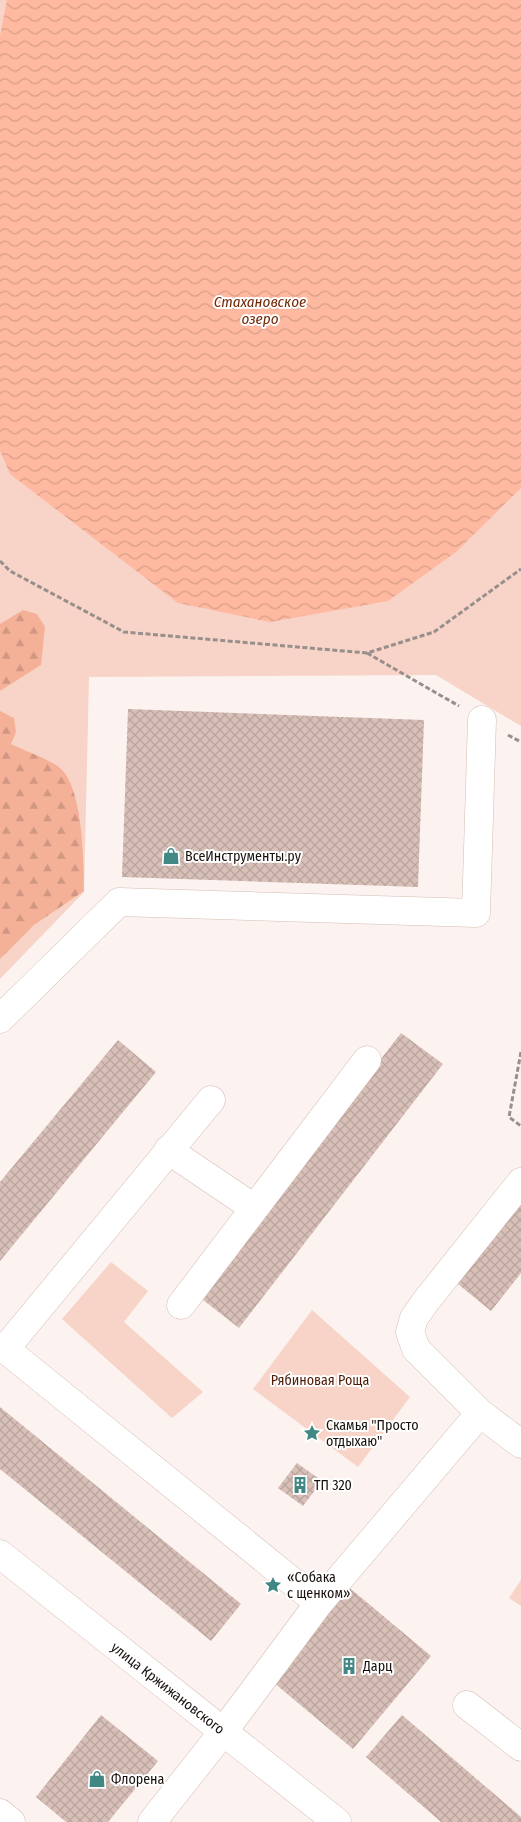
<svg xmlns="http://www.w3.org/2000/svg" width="521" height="1822" font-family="'Fira Sans Condensed',sans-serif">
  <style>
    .green { fill: #f7d4c7 }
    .forest { fill: url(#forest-firs) }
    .water { fill: url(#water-waves) }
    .building { fill: url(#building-cross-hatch) }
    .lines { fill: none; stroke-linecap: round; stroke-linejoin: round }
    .minor-casing { stroke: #d5bdb5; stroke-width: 29 }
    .path { stroke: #988f8c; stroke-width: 3; stroke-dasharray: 5 2.5; stroke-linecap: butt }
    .minor { stroke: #fff; stroke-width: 28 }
    .labels { text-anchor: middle; stroke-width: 4; stroke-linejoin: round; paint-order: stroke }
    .poi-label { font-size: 14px; fill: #18100d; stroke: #fff; text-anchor: start }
    .park-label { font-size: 14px; fill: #4f1b06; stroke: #fff }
    .street-label { font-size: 14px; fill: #18100d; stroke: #fff }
    .water-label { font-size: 15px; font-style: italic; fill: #712807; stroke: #fff }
  </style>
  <defs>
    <pattern id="forest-firs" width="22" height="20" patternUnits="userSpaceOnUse" patternTransform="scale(1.25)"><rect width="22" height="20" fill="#f5b198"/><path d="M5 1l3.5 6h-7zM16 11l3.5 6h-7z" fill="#d19782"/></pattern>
    <pattern id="water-waves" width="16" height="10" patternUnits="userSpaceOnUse" patternTransform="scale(1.25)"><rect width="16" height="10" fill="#feb9a0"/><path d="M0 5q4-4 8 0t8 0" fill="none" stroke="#d99e89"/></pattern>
    <pattern id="building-cross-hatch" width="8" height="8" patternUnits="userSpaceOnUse" patternTransform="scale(1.25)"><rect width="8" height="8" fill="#d8c0b8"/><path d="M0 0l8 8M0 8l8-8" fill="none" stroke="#b9a49d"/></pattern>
  </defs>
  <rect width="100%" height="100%" fill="#fcf2ef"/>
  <path class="green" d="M0,0H521V726L436,675L89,677L84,892L0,979Z
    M111,1262L148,1291L124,1322L203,1392L172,1418L62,1319Z
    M312,1310L410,1397L358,1467L253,1389Z
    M521,1580V1606L509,1598Z"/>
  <path class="forest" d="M23,610L37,614L45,627L41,665L0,691V624Z
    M0,711L14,718L16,732L11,744C23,750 51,760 60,768C83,787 84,863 84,891L34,925L0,959Z"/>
  <path class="water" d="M7,0H521V488L456,552L388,601L270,622L178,603L10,474L0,451V36Z"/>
  <path class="building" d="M128,709L424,720L418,887L122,877Z
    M401,1033L443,1064L239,1328L198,1296Z
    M118,1040L156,1072L0,1261V1182Z
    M521,1195V1273L491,1311L453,1280Z
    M0,1407L241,1604L211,1641L0,1469Z
    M297,1463L322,1481L303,1506L278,1488Z
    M345,1584L431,1656L353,1749L267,1677Z
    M101,1715L158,1761L108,1822H66L36,1797Z
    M402,1715L521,1817V1822H441L366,1757Z"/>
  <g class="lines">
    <g class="minor-casing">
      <path id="minor" d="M0,1019L119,902L476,913L482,720
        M211,1100L5,1349L319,1603
        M168,1150L254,1208
        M181,1305L367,1060
        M480,1413L416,1349L410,1332L414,1318L426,1301L521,1182
        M0,1554L337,1822
        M467,1705L521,1747
        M0,1813L11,1822
        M152,1822L223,1732L319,1603L480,1413L521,1444"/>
    </g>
    <path class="path" d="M0,561L10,571L124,632L367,653L434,632L521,569
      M367,653L459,706
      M508,735L521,742
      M521,1052L509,1117L521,1126"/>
    <use href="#minor" class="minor"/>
  </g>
  <defs>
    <g id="shop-bare" transform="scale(1.35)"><path d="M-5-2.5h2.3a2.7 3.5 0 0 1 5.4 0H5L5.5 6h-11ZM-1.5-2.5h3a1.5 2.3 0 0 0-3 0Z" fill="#418884" stroke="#fff" stroke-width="2.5" paint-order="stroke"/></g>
    <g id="sight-bare" transform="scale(1.35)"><path d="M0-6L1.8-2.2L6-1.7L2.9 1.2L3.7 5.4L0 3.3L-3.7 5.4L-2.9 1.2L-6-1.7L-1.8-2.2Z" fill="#418884" stroke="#fff" stroke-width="2.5" paint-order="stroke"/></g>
    <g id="building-bare" transform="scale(1.35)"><path d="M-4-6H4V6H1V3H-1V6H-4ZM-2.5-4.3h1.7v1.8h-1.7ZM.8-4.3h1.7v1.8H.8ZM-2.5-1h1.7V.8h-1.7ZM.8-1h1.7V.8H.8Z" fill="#418884" stroke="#fff" stroke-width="2.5" paint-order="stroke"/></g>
  </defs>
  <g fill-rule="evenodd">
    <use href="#shop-bare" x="171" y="856"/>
    <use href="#sight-bare" x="312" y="1433"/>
    <use href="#building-bare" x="300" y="1485"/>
    <use href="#sight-bare" x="273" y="1585"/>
    <use href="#building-bare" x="349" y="1666"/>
    <use href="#shop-bare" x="97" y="1779"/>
  </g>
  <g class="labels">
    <g class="poi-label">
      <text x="185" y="861">ВсеИнструменты.ру</text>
      <text x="326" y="1430">Скамья "Просто<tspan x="326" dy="16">отдыхаю"</tspan></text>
      <text x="314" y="1490">ТП 320</text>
      <text x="287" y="1582">«Собака<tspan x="287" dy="16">с щенком»</tspan></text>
      <text x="363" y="1671">Дарц</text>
      <text x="111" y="1784">Флорена</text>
    </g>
    <g class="park-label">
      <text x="320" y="1385">Рябиновая Роща</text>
    </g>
    <g class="street-label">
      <text transform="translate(168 1688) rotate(38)" y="5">улица Кржижановского</text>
    </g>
    <g class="water-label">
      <text x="260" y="307">Стахановское<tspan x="260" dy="17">озеро</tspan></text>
    </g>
  </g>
</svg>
